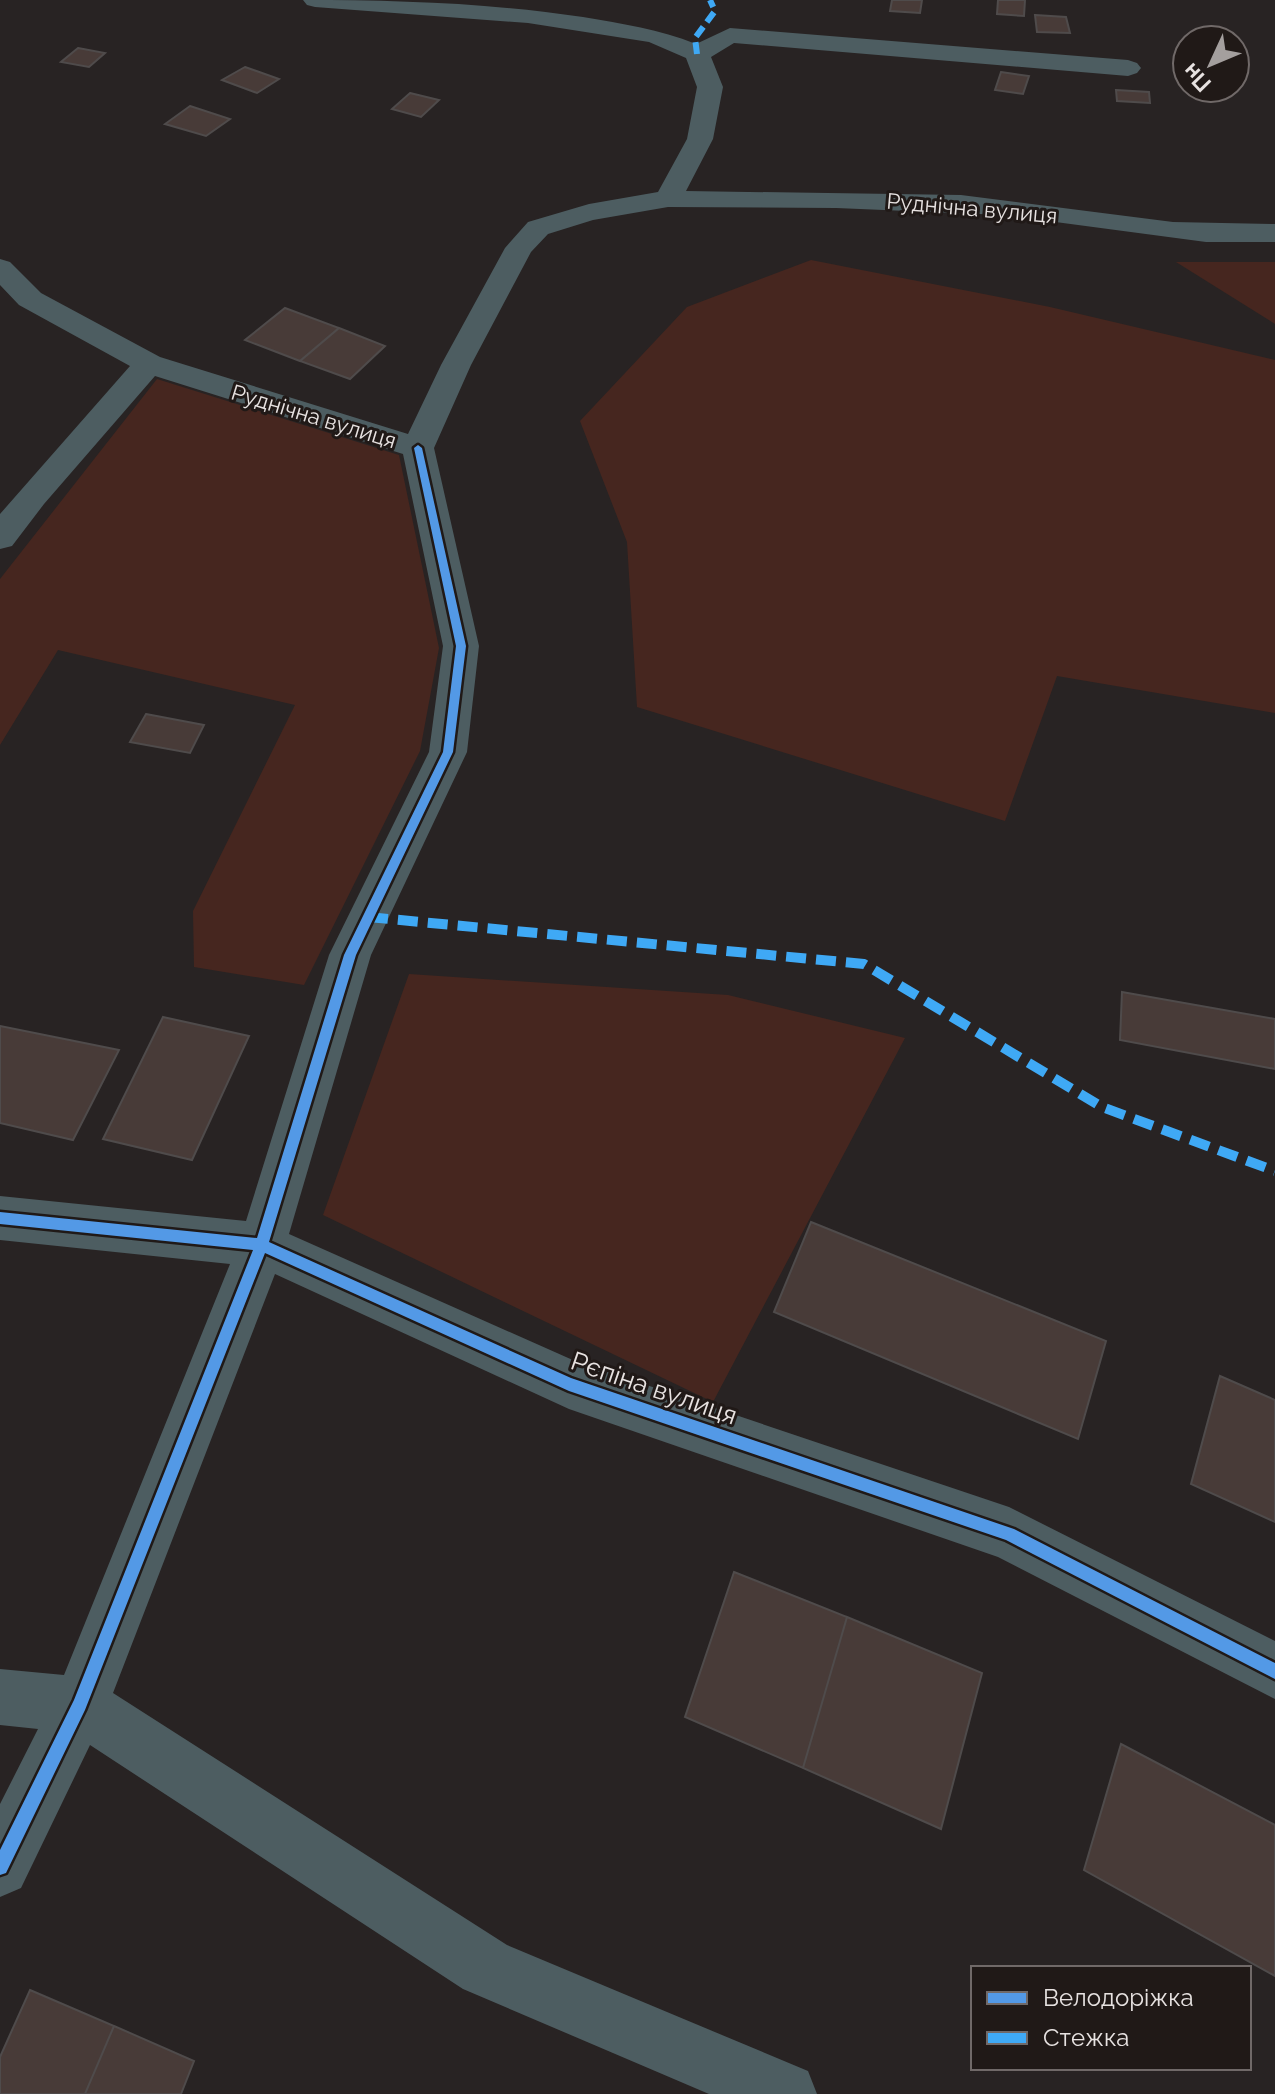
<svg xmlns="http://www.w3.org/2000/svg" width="1275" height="2094" font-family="Raleway,sans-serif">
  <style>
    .green { fill: #46261f }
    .building { fill: #483b38; stroke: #4f4b4b; stroke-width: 2 }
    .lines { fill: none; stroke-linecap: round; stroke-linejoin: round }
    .minor { fill: #4d5d61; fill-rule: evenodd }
    .quiet-far1 { stroke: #3fa9f5; stroke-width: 6; stroke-dasharray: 12 6; stroke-linecap: butt }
    .quiet { stroke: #3fa9f5; stroke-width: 10; stroke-dasharray: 20 10; stroke-linecap: butt }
    .cycleway-casing { stroke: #201917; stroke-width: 5 }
    .cycleway { fill: #5399e6; fill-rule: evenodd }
    .labels { text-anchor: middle; stroke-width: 6; stroke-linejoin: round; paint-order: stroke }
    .far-street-label { font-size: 22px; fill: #e7e2e1; stroke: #201917 }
    .street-label { font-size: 26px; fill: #e7e2e1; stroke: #201917 }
  </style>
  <rect width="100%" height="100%" fill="#282323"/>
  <path class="green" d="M811,260L1050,307L1275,360V713L1057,676L1005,821L637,707L627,542L580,421L687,307Z
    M1176,262H1275V324Z
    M157,379L399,455L439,648L420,751L304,985L194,967L193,911L295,705L58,650L0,745V579Z
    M409,974L728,995L905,1038L713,1402L323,1215Z"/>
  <path class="building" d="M892,0H922L920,13L890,11Z
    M998,0H1025L1024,16L997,14Z
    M1035,15L1066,17L1070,33L1037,32Z
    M78,48L105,53L89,67L61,62Z
    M245,67L279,79L257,93L222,80Z
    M1001,72L1029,76L1023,94L995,90Z
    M1116,90L1149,92L1150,103L1117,101Z
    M410,93L439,100L421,117L392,109Z
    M190,106L230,119L206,136L165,124Z
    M285,308L339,328L300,361L245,340Z
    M339,328L385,346L350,379L300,361Z
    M146,714L204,725L190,753L130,742Z
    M1122,992L1275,1019V1069L1120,1040Z
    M163,1017L249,1036L192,1160L103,1139Z
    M0,1026L119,1050L73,1140L0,1123Z
    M811,1222L1106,1341L1078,1439L774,1312Z
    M1220,1376L1275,1400V1522L1191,1484Z
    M734,1572L847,1617L803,1768L685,1717Z
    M847,1617L982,1673L941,1829L803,1768Z
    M1121,1744L1275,1825V1976L1084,1870Z
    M30,1990L114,2026L85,2094H0V2057Z
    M114,2026L194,2061L181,2094H85Z"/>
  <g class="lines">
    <path class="minor" d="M303,0C397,0 490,3 583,17C623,24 659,29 696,44L730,28L1128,60L1137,63L1141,68L1137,73L1128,76L734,43L711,57L723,87L713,139L686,191L961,195L1173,222L1275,224V242H1206L1003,215L836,208L668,207L593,220L548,234L531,252L471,365L434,448L479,646L467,752L371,955L289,1234L575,1361L1009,1507L1275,1641V1699L998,1557L569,1409L275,1274L113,1693L507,1945L808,2071L817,2094H709L463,1989L90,1745L21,1888L0,1897V1804L38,1729L0,1725V1669L64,1675L230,1264L0,1240V1196L246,1221L329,955L429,752L443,646L403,454L155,376L44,504L12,546L0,549V514L130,366L19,305L0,285V259L10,262L41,293L160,357L408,434L441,365L505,248L528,222L589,204L658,192L687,139L697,87L686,58L649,42L528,23L315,7L307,5Z"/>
    <path class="quiet-far1" d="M697,54L695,38L715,11L710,0"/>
    <path class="quiet" d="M368,917L864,964L1102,1107L1275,1171"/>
    <g class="cycleway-casing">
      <path id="cycleway" d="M418,445L422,448L466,646L453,752L356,955L269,1242L571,1378L1014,1529L1275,1663V1679L1006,1540L569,1391L265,1253L85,1710L6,1873L0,1875V1850L74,1700L253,1250L0,1224V1212L257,1238L344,955L443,752L456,646L414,448Z"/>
    </g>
    <use href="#cycleway" class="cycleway"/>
  </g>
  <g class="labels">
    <g class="far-street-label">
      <text transform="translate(972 208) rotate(5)" y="8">Руднічна вулиця</text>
      <text transform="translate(314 416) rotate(17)" y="8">Руднічна вулиця</text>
    </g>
    <g class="street-label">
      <text transform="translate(654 1388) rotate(19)" y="9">Рєпіна вулиця</text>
    </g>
  </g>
  <rect x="971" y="1966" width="280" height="104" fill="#201917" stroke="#706968" stroke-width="2"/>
  <rect x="987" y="1992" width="40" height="12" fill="#5399e6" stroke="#706968" stroke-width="2"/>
  <text x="1043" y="2006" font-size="24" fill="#e7e2e1">Велодоріжка</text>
  <rect x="987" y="2032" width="40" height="12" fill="#3fa9f5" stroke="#706968" stroke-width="2"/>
  <text x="1043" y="2046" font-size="24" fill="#e7e2e1">Стежка</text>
  <g transform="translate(1211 64) rotate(226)"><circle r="38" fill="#201917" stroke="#706968" stroke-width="2"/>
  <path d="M0-6L14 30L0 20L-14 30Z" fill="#a49f9e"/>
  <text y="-12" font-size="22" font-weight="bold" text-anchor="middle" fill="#e7e2e1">Пн</text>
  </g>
</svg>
